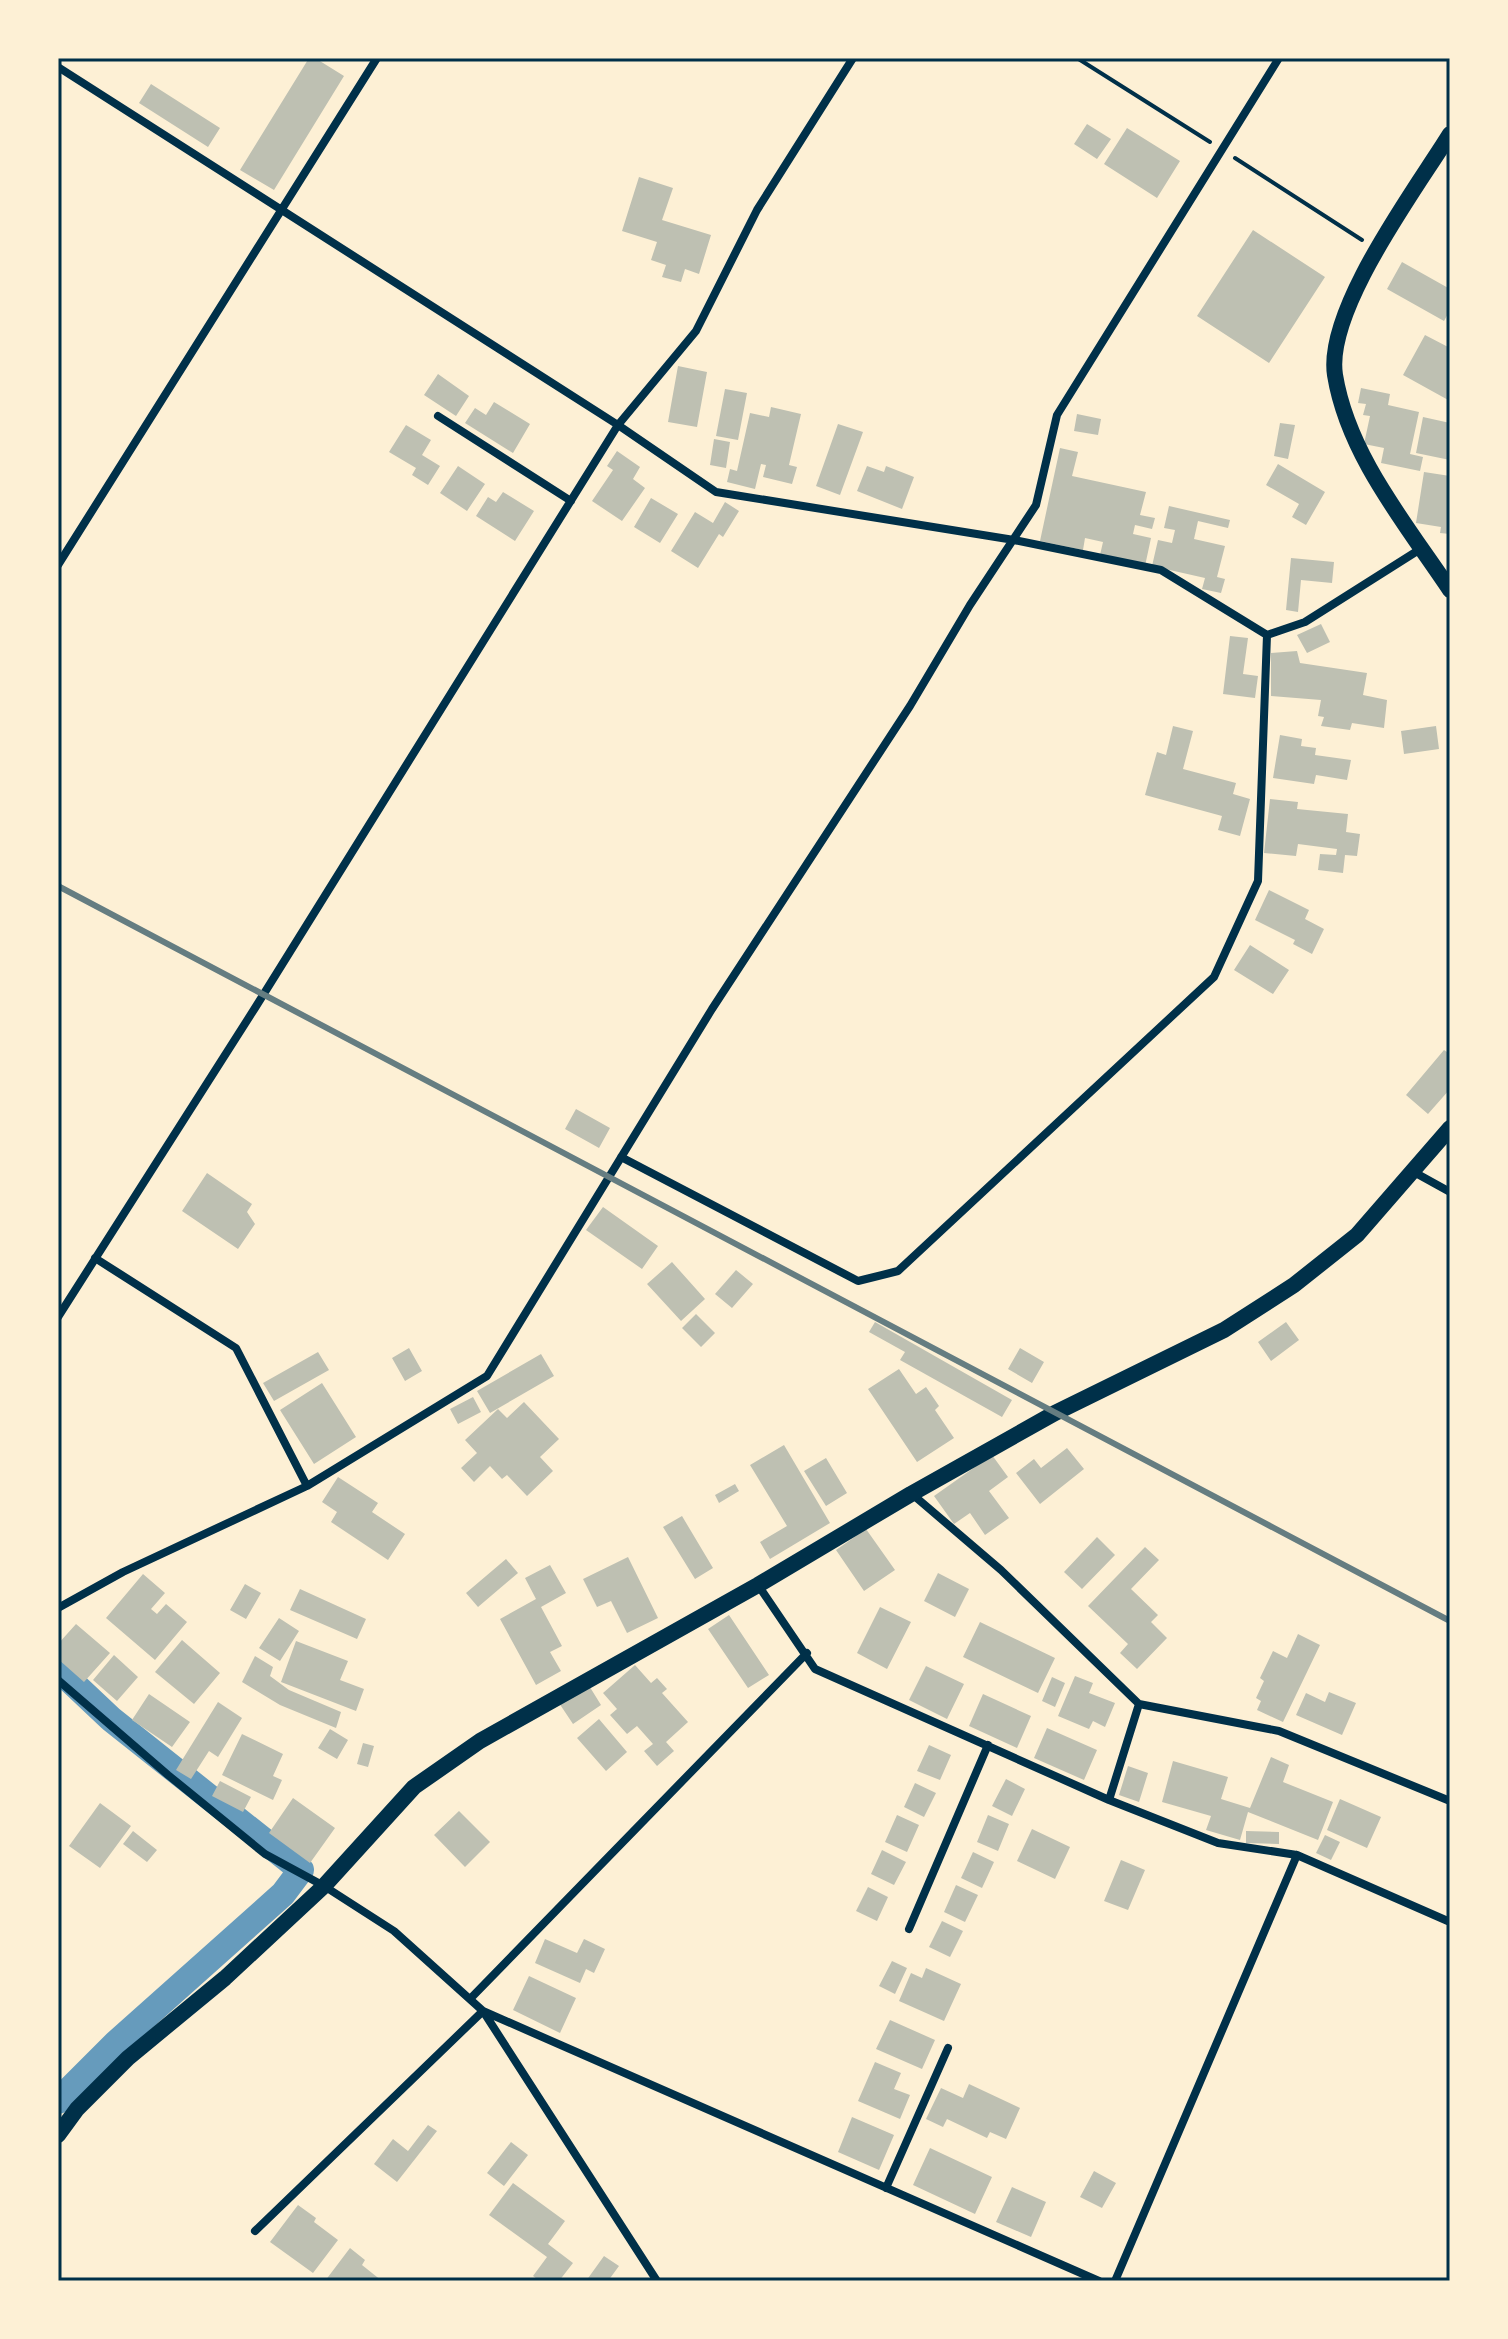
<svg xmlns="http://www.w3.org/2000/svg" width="1508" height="2339" font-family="Commissioner,sans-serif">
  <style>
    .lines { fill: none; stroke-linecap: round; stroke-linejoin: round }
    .canal { stroke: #669bbc; stroke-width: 26 }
    .building { fill: #bec0b2 }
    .path { stroke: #003049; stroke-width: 4 }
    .minor { stroke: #003049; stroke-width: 8 }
    .secondary { stroke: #003049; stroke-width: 16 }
    .rail { stroke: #657d81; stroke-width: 6 }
    .neatline { fill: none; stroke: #003049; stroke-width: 3 }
  </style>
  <rect width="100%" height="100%" fill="#fdf0d5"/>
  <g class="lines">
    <path class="canal" d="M58,1669L111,1719L301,1870L283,1894L116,2043L58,2101"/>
  </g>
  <path class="building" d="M309,58H315L344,76L274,190L240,170Z
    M151,84L220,128L208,147L139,103Z
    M1087,124L1111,139L1097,159L1074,144Z
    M1127,128L1180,161L1157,198L1104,164Z
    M639,177L673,188L662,220L711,235L699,274L685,269L681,282L662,277L666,265L651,260L657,242L622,231Z
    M1253,230L1325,277L1269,363L1197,316Z
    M1402,262L1450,289V310L1444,321L1387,289Z
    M1425,335L1450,348V401L1403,375Z
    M678,366L707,372L697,427L668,422Z
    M438,374L469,396L456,416L424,395Z
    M1361,388L1390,394L1388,405L1419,412L1410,454L1423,457L1420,471L1381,463L1384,448L1364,444L1370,416L1363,415L1366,404L1358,403Z
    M725,389L747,393L738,440L716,436Z
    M494,402L530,424L513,453L465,423L475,408L486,415Z
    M771,407L801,414L789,465L797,467L792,484L763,477L766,465L761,464L755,489L727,482L730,469L737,471L750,413L769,417Z
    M1077,414L1101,419L1098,435L1074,431Z
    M1423,417L1450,423V460L1416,453Z
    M1280,423L1295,425L1288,459L1274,456Z
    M838,424L863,432L840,495L816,486Z
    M406,425L431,440L422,455L440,466L428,485L412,475L416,468L389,452Z
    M714,439L730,442L726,468L710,465Z
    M1060,448L1078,452L1072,476L1146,492L1140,515L1155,518L1152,529L1135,525L1133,534L1151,538L1145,566L1100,555L1103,542L1085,538L1083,550L1040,541Z
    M617,451L640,467L633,479L645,488L622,521L592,501L613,470L607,466Z
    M1278,464L1325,492L1306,525L1292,517L1299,504L1266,485Z
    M458,466L485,484L467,511L440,493Z
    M867,466L884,472L886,466L914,477L902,509L857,491Z
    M1424,472L1450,476V534L1440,533L1441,527L1416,523Z
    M503,492L534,511L515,541L476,516L488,497L496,502Z
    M651,498L678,514L660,543L634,527Z
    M725,502L739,511L723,537L719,534L698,568L671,551L695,512L713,523Z
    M1169,506L1230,520L1228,528L1198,521L1194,539L1225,546L1217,577L1225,579L1221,593L1202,589L1205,578L1152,566L1158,540L1172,543L1175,530L1164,528Z
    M1291,558L1334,562L1332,583L1301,580L1298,612L1286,610Z
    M1321,624L1330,642L1307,653L1297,635Z
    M1230,636L1248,638L1243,674L1258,676L1255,698L1223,694Z
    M1297,651L1300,663L1367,673L1363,695L1387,700L1384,728L1352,723L1350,730L1321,726L1324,717L1318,716L1321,700L1271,696V653Z
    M1173,726L1193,731L1183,769L1236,783L1233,794L1250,799L1240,836L1218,830L1222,816L1145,795L1157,752L1166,755Z
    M1436,726L1439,749L1404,754L1401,731Z
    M1280,735L1302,739L1301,746L1316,748L1315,755L1351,760L1347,780L1316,775L1314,784L1273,778Z
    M1270,799L1298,802L1297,809L1348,814L1346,832L1360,834L1357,856L1345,855L1343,873L1318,870L1320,854L1336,855L1337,849L1298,844L1296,856L1264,853Z
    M1269,890L1309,910L1305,919L1324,929L1312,954L1293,944L1295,940L1255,920Z
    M1250,945L1289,970L1273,994L1234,970Z
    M1444,1050L1450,1054V1089L1428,1114L1406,1095Z
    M576,1109L610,1128L599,1148L565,1129Z
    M207,1173L252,1204L247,1212L255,1224L238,1249L182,1211Z
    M603,1207L658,1246L642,1269L586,1230Z
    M672,1262L705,1299L681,1321L647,1284Z
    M736,1270L753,1284L732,1308L715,1294Z
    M696,1314L715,1333L701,1347L682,1328Z
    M875,1322L1012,1400L1002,1417L900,1360L905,1352L869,1332Z
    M1286,1322L1299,1340L1271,1361L1258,1342Z
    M409,1348L422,1371L405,1381L392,1358Z
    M1020,1348L1044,1362L1032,1383L1008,1369Z
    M318,1352L329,1370L274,1401L263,1383Z
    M541,1354L554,1376L490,1413L477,1391Z
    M899,1369L916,1394L926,1387L939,1406L935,1410L954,1438L917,1462L868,1389Z
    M322,1383L356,1437L314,1464L280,1410Z
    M473,1397L481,1412L458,1424L450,1409Z
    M524,1402L559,1439L540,1457L553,1471L527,1496L507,1475L502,1479L490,1466L474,1482L461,1468L477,1453L465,1440L498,1409L507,1418Z
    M784,1445L830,1523L770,1559L760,1542L787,1526L750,1465Z
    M1067,1448L1084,1469L1040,1504L1016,1473L1034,1459L1041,1468Z
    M992,1455L1008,1477L989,1491L1009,1518L985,1535L970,1513L954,1524L934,1496Z
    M826,1458L847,1493L826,1506L804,1471Z
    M338,1477L378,1503L372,1512L405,1534L388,1560L331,1522L337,1512L322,1502Z
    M735,1484L739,1491L719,1503L715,1495Z
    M682,1516L713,1568L695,1579L663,1527Z
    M866,1529L895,1570L864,1591L836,1550Z
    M1097,1537L1115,1555L1082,1589L1064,1572Z
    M1145,1547L1159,1560L1131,1589L1158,1615L1151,1622L1167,1638L1137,1669L1120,1653L1128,1644L1088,1606Z
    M628,1557L658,1618L627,1633L611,1601L597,1607L583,1579Z
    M506,1559L518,1573L478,1607L466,1593Z
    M550,1565L566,1593L541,1607L562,1646L550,1652L561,1671L536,1685L500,1619L536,1599L525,1578Z
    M938,1573L969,1589L955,1617L924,1601Z
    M143,1574L165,1593L151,1609L157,1614L166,1604L187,1622L155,1660L106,1618Z
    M245,1584L261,1593L246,1619L230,1610Z
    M300,1589L366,1619L357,1639L290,1610Z
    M880,1607L911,1622L887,1669L857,1653Z
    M729,1615L769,1675L748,1688L708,1629Z
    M279,1618L299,1631L280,1661L259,1648Z
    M980,1622L1055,1658L1038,1693L963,1657Z
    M76,1624L110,1653L84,1682L58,1659V1644Z
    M1298,1634L1320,1645L1283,1722L1257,1710L1261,1701L1256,1698L1264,1681L1260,1678L1273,1651L1287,1658Z
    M182,1640L220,1673L194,1704L155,1672Z
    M296,1641L348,1661L340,1680L364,1689L356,1711L281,1682Z
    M114,1655L138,1677L117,1701L93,1680Z
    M255,1656L273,1667L270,1676L289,1690L341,1712L336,1728L280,1705L242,1682Z
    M635,1665L651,1683L657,1678L667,1689L662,1693L688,1722L666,1742L674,1751L657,1766L644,1751L653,1744L637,1726L627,1734L610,1715L617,1709L603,1693Z
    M926,1666L964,1684L947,1719L909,1700Z
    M1075,1676L1093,1683L1089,1693L1115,1703L1105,1727L1093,1721L1089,1729L1058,1716Z
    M1052,1677L1065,1683L1055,1707L1042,1701Z
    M588,1684L601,1705L573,1724L559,1703Z
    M1329,1692L1356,1703L1342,1735L1296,1715L1306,1693L1325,1702Z
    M149,1694L190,1722L172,1747L132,1720Z
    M983,1694L1031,1716L1017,1748L969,1726Z
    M218,1702L242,1718L218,1757L209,1751L191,1779L176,1770Z
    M599,1719L627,1752L606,1771L577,1738Z
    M1047,1728L1097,1750L1084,1780L1034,1758Z
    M330,1729L348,1740L337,1759L318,1748Z
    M242,1734L283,1754L273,1776L282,1780L273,1800L222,1775Z
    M363,1743L374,1746L368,1767L357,1764Z
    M929,1745L951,1755L940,1780L917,1771Z
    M1271,1757L1289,1765L1283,1782L1333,1802L1318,1840L1248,1812L1240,1840L1206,1830L1211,1816L1162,1802L1173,1761L1228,1777L1221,1799L1250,1808Z
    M1128,1766L1148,1773L1139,1802L1119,1795Z
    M1006,1779L1025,1789L1012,1816L992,1806Z
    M220,1781L251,1797L243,1812L212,1796Z
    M915,1783L936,1793L924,1817L904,1807Z
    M293,1798L335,1828L310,1863L269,1833Z
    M1340,1799L1381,1817L1367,1848L1327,1830Z
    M100,1803L131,1826L100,1868L69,1846Z
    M459,1811L490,1842L465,1867L434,1835Z
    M897,1815L919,1825L907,1852L885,1842Z
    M988,1815L1009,1824L998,1851L977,1842Z
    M1032,1829L1070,1847L1055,1879L1017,1861Z
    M133,1831L157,1850L147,1862L123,1844Z
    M1246,1831L1279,1832V1844L1246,1843Z
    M1325,1835L1340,1842L1331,1860L1316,1853Z
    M882,1850L906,1862L894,1885L871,1874Z
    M973,1852L994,1862L982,1888L961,1878Z
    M1121,1860L1145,1870L1128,1910L1104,1901Z
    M956,1885L978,1895L965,1922L944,1912Z
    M868,1887L888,1897L877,1921L856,1911Z
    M942,1921L963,1931L950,1957L929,1947Z
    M545,1939L577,1953L584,1939L605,1949L594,1973L586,1969L580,1983L535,1963Z
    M892,1961L907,1968L895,1994L879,1986Z
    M926,1968L961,1984L944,2021L899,2001L911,1973L922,1978Z
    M529,1976L576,1998L560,2033L513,2010Z
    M890,2020L935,2040L922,2069L876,2049Z
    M875,2062L901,2073L894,2089L910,2095L900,2119L858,2101Z
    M969,2084L1020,2108L1006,2139L990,2132L987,2138L947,2119L943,2127L926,2119L941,2088L963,2098Z
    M852,2117L894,2135L879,2170L838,2152Z
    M428,2125L437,2131L397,2182L374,2164L393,2139L408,2151Z
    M511,2142L528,2155L504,2186L487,2173Z
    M930,2148L992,2177L975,2214L913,2185Z
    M1094,2171L1116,2183L1102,2208L1080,2197Z
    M513,2183L565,2221L548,2244L573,2263L559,2281H540L533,2276L547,2257L489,2215Z
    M1012,2187L1046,2202L1031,2237L996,2222Z
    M298,2205L316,2218L314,2222L338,2240L313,2273L270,2242Z
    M350,2248L365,2260L362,2265L382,2281H325Z
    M604,2256L619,2266L608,2281H586Z"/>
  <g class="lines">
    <path class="path" d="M1077,58L1210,142
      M1235,158L1362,240"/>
    <path class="minor" d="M58,67L618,425L716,492L1014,540L1161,570L1267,635L1305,622L1422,548
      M438,416L571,501
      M58,565L377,58
      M621,1157L858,1281L898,1271L1214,977L1258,881L1267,635
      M1412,1171L1450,1192
      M95,1258L236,1348L307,1486
      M58,1317L255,1008L618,425L696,331L757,210L853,58
      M912,1494L1001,1570L1139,1704L1279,1731L1450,1801
      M758,1585L815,1669L1109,1800L1218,1843L1297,1855L1450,1922
      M58,1608L123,1572L307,1486L487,1376L712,1009L910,706L970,605L1036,505L1057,415L1279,58
      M58,1680L168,1775L265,1854L324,1886L394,1931L483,2011L1099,2281
      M1109,1800L1139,1704
      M909,1929L988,1745
      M470,1999L807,1653
      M886,2188L948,2048
      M255,2231L483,2011L657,2281
      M1115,2281L1297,1855"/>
    <path class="secondary" d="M1450,134C1416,189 1325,310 1335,375C1348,455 1406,524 1450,590
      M58,2135L77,2109L128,2058L225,1978L324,1886L414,1787L480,1741L758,1585L911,1494L1055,1413L1224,1330L1294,1285L1357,1235L1450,1128"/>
    <path class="rail" d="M58,886L1450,1621"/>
  </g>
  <rect width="1508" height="2339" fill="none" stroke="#fdf0d5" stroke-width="120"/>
  <rect x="60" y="60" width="1388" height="2219" class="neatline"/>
</svg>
